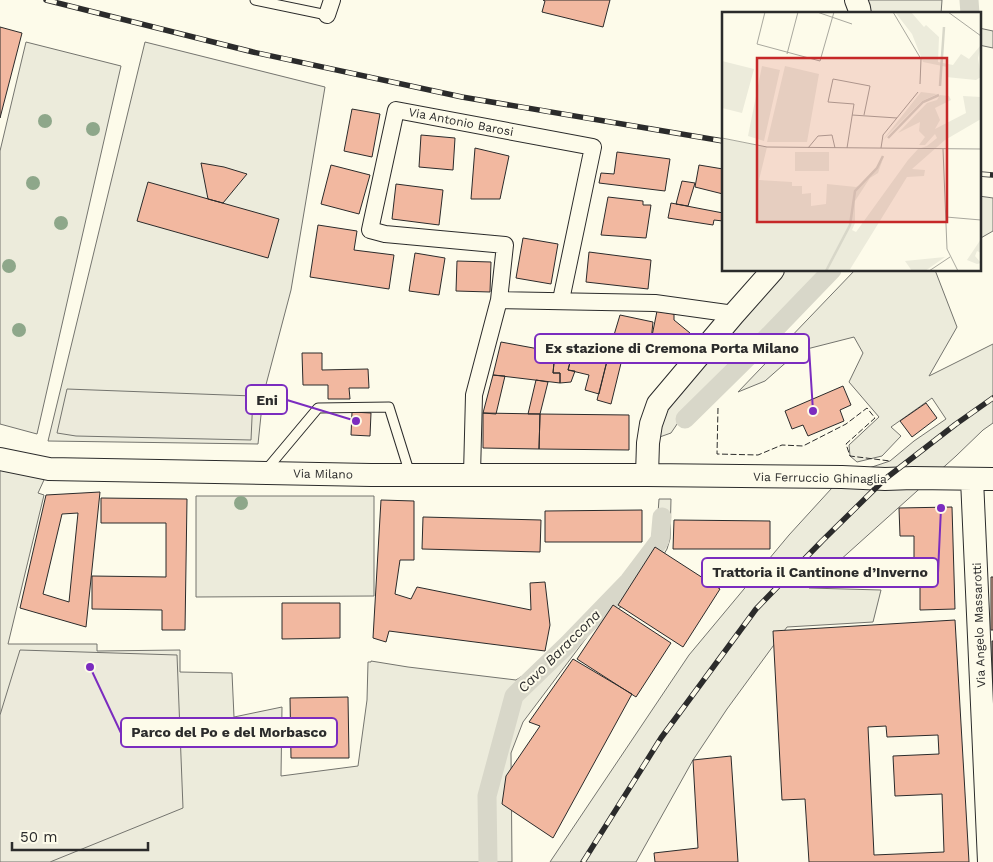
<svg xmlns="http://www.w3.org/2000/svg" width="993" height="862" font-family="'Work Sans',sans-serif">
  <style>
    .green { fill: #ecebdb; stroke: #74746e }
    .parking { fill: #eceadb; stroke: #74746e }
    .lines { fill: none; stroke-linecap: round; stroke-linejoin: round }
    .canal { stroke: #d8d7c9; stroke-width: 19 }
    .building { fill: #f2b8a0; stroke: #2b2b2b; fill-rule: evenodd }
    .lane-casing { stroke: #2b2b2b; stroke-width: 11 }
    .street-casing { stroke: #2b2b2b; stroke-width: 18 }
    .secondary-casing { stroke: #2b2b2b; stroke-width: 24 }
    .lane { stroke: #fdfbea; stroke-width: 9 }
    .street { stroke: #fdfbea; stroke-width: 16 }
    .secondary { stroke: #fdfbea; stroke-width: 22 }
    .rail-casing { stroke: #2b2b2b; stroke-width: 5.5 }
    .rail { stroke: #fdfbea; stroke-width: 4; stroke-dasharray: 11; stroke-linecap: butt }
    .fence { stroke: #2b2b2b; stroke-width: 1; stroke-dasharray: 6 2.5; stroke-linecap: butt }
    .tree { fill: #8ea78a }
    .labels { text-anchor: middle; stroke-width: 4; stroke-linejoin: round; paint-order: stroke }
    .street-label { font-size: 12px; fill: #2b2b2b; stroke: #fdfbea }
    .water-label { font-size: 14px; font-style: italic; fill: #2b2b2b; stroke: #fdfbea }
    .inset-river { fill: none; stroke: #d8d7c9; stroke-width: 2.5 }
    .inset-road { fill: none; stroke: #a9a89e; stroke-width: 1 }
    .view { fill: #c62828; fill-opacity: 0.15; stroke: #c62828; stroke-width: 2.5 }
    .inset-edge { fill: none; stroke: #2b2b2b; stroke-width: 2.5 }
    .leader { fill: none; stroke: #7b2cbf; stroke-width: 2 }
    .callout-dot { fill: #7b2cbf; stroke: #fdfbea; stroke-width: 2 }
    .callout { fill: #fdfbea; stroke: #7b2cbf; stroke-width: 2 }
    .callout-label { font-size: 14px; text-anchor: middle; font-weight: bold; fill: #2b2b2b }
  </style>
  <rect width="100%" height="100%" fill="#fdfbea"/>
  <path class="green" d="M862,0H942L941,14H867Z
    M979,28L993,31V48L979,45Z
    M26,42L121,66L37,434L0,424V151Z
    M145,42L325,87L291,290L263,396L258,444L48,441Z
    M979,196L993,198V231L979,239Z
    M786,270H821L690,405L671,433L654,439L665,405L738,320Z
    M855,270H935L957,327L929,376L993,344V423L983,430L956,456L809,588L881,590L873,622L787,627L727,709L693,760L636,862H550L689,655L789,535L842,477L890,461L914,441L946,419L932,398L891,427L901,436L882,456L857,462L850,456L849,445L879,417L849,382L863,353L854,337L799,351L765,381L738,392Z
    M0,459L49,469L38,493L44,495L8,644H97V651L180,650V672L232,673L234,717L282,707L281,776L358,766L367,700L368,662H371V661L408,667L516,680L538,666L603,598L632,569L656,542L659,499H671L670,539L667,549L633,606L627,602L593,629L523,722L511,753L512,862H0Z
    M196,496H374V596L196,597Z"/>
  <path class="parking" d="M67,389L253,396L251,440L76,436L57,433Z
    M20,650L177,655L183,808L50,862H0V715Z"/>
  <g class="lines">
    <path class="canal" d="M969,0L970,14
      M685,419L750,355L832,270
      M488,862L487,796L514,696L568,644L629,581L660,540L662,517"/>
  </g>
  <path class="building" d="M543,0H610L603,27L542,12L545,1Z
    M0,27L22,33L0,118Z
    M352,109L380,114L372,157L344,151Z
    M421,135L455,138L453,170L419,167Z
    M475,148L509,156L500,199H471Z
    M617,152L670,159L665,191L599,183L601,173L614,174Z
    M201,163L224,167L247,174L223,203L208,199Z
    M331,165L370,175L359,214L321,204Z
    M699,165L723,169V194L695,187Z
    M682,181L695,183L688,206L676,204Z
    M148,182L279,219L268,258L137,221Z
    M396,184L443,190L439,225L392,219Z
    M608,197L643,201V205H651L646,238L601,235Z
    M671,203L723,213V221L714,220L713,225L668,218Z
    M318,225L357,231L354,250L394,255L389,289L310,277Z
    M523,238L558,244L551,284L516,278Z
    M589,252L651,260L648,289L586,282Z
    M415,253L445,258L439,295L409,291Z
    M457,261L491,262L490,292L456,291Z
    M657,311L674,314V320L690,333L664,358L654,349L657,343L651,341Z
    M620,315L653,322L651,341L614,335Z
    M501,342L555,352L553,373H560V383L493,375Z
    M556,343L574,347L568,370L575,371L571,382L560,383V373H553Z
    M574,347L608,356L599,394L585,390L589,375L568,370Z
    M610,350L623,355L611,404L597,400Z
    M302,353H322V370L368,369L369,388H349L350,399H328V385H303Z
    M493,375L505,376L496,414L483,413Z
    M536,380L548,382L540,414H528Z
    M843,386L851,405L840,410L844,421L808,436L803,425L792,429L785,411Z
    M926,403L937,418L912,437L900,421Z
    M352,412L371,413L370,436L351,435Z
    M483,413L540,414L539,449L483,448Z
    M540,414L629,415V450L539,449Z
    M100,492L86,627L20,608L46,495ZM78,513L69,602L43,594L62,514Z
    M101,498L187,499L185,630H162V610L92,609V576L166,577V523H101Z
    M381,500L414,501V560H400L395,594L411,599L417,587L531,610L530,583L545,582L550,625L545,651L389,631L386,642L373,638Z
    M952,507L955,609L920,610V578L901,579V559H914V536H900L899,508Z
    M642,510V542H545V511Z
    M423,517L541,520L540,552L422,549Z
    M674,520L770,521V549H673Z
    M655,547L720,589L683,647L618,605Z
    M991,577H993V630H991Z
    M282,603H340V638L282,639Z
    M613,605L671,643L636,697L577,659Z
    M955,620L969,862H809L805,799L782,800L773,631ZM886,726L887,737L938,735L939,754L893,756L895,796L942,794L944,852L874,855L868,727Z
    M992,641H993V816Z
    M573,659L632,694L553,838L502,804L506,776L540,726L529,722Z
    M348,697L349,758H291L290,698Z
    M731,756L738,862H655L654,853L698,848L693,760Z"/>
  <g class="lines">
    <g class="lane-casing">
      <path id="lane" d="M255,0L327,15
        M266,470L318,408L389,407L410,474"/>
    </g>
    <g class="street-casing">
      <path id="street" d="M327,15L332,0
        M499,300L655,303L734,314
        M472,474L474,395L499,300L505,245L385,234L370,230L396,110L593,147L561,300"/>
    </g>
    <g class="secondary-casing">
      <path id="secondary" d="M856,0L859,8L860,14
        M0,459L49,469L371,475H647L842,477L885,479L913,478L993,479
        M647,475L648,443L651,424L658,404L734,314L773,270
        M972,479L989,862"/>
    </g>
    <use href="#lane" class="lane"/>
    <use href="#street" class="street"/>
    <use href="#secondary" class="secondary"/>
    <g class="rail-casing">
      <path id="rail" d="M46,0L253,52L462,97L723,141
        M979,174L993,175
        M583,862L661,738L756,609L822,541L885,479L956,424L993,398"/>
    </g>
    <use href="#rail" class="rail"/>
    <path class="fence" d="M718,408L717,454L758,455L782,445L803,446L846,424L867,408L875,418L846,444L850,456L890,461"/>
  </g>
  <g class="tree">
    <circle cx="45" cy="121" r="7"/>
    <circle cx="93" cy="129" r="7"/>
    <circle cx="33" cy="183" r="7"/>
    <circle cx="61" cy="223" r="7"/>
    <circle cx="9" cy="266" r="7"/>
    <circle cx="19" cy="330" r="7"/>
    <circle cx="241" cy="503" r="7"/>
  </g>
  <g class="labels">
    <g class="street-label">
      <text transform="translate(461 122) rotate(11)" y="4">Via Antonio Barosi</text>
      <text transform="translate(323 474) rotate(1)" y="4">Via Milano</text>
      <text transform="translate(820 478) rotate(1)" y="4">Via Ferruccio Ghinaglia</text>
      <text transform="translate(979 625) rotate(-92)" y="4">Via Angelo Massarotti</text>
    </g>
    <g class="water-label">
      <text transform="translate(559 651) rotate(-45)" y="5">Cavo Baraccona</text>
    </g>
  </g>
  <g transform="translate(722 12)">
    <rect width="259" height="259" fill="#fdfbea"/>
    <path d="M173,0H189L202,15L204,13L217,25L216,50L231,53L239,42L247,47L259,33L256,46L259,65L254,68L224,65L225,55L201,50L190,22ZM0,49L32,57L20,101L0,96ZM40,54L58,58L42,129L26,124ZM63,54L97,62L85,130H45ZM199,80L215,82L200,89L160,129ZM218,83L227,84L229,88L213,96L218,108L213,117L244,101L241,84L259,85V107L223,128L190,157L203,158L202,164L185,165L127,259H0V126L45,135L37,168L70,170V174H80V182L89,181V194L104,192L105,172L134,175L138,173L160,149L163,141L156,161L148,166L133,189V211L130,218L134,220L186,148L196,137L205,134L215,126L213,122L203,133H197L203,125L197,119L198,110L176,121L205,91L215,88ZM73,140H107V159H73ZM259,227V241L255,239L253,244L259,251L255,252L245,248ZM223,245L203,259H190L183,249Z" fill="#ecebdb"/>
    <path class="inset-river" d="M218,74L222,15M166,126L201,90L217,83M104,259L128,213L133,179L155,156L161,144"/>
    <path class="inset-road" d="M43,0L35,32L98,49L112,0M95,0L130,12M171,0L199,47L198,72M226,0L259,24M65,42L76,0M130,103L175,106M0,126L45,135L259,137M86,136L96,124L110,123L113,136M125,136L132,92L106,90L111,67L148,74L142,103M159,136L161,123L196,80M221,137L225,237L236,259M224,205L259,208M207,259L228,245"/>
    <path class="view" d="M35,46H225V210H35Z"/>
    <rect width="259" height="259" class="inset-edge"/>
  </g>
  <path class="leader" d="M813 411L809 348M356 421L287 400M941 508L938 573M90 667L121 733"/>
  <g class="callout-dot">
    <circle cx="813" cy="411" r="5"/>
    <circle cx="356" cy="421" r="5"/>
    <circle cx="941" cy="508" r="5"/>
    <circle cx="90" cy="667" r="5"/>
  </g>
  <g class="callout">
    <rect x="535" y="334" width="274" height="29" rx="5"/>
    <rect x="246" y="385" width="41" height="29" rx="5"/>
    <rect x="702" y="558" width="236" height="29" rx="5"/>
    <rect x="121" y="718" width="216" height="29" rx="5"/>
  </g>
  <g class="callout-label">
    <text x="672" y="353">Ex stazione di Cremona Porta Milano</text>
    <text x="267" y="405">Eni</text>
    <text x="820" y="577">Trattoria il Cantinone d’Inverno</text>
    <text x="229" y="737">Parco del Po e del Morbasco</text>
  </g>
  <path d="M12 842v8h136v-8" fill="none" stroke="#2b2b2b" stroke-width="2.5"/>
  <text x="20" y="842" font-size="15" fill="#2b2b2b" stroke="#fdfbea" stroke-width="4" paint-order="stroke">50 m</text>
</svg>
